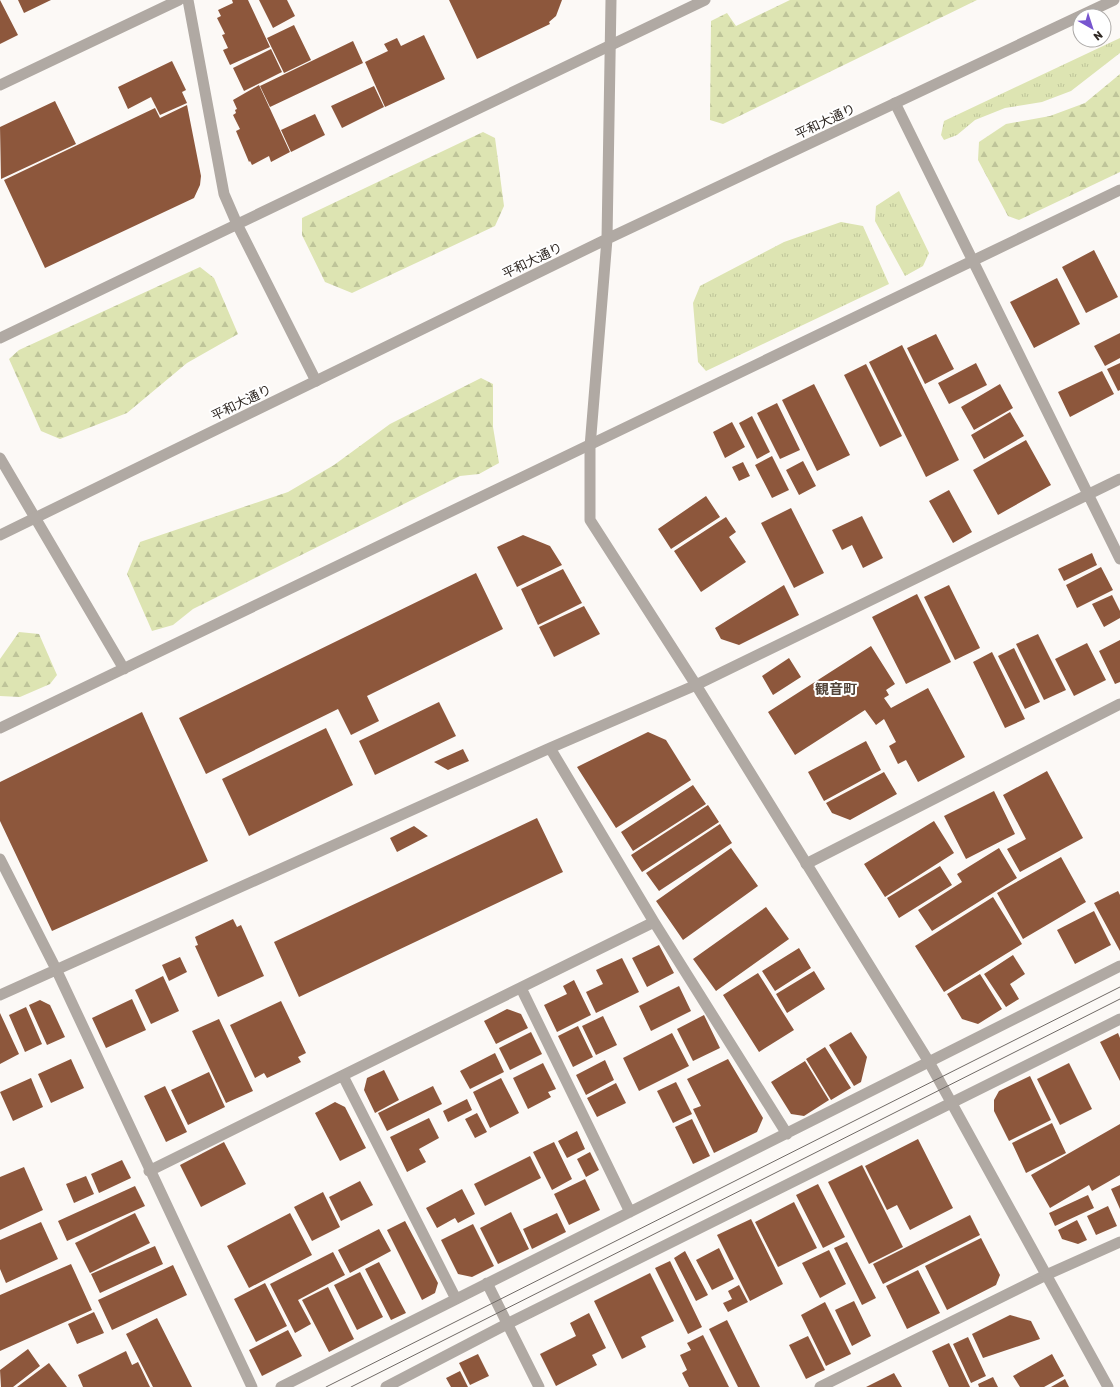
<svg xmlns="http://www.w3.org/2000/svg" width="1120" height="1387" font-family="Rubik,'Noto Sans JP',sans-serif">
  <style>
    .grass { fill: url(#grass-tufts) }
    .forest { fill: url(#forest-firs) }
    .building { fill: #8d573c }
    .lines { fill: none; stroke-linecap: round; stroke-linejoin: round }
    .minor { stroke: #b0a9a3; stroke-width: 11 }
    .tertiary { stroke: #b0a9a3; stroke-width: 11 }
    .tram { stroke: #706a66; stroke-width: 1 }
    .labels { text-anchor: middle; stroke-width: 4; stroke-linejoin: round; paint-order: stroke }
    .street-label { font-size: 13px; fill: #302924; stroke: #fff }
    .neighbourhood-label { font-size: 14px; font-weight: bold; fill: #524439; stroke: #fff }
  </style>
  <defs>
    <pattern id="grass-tufts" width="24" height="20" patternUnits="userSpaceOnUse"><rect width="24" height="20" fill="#dde4b2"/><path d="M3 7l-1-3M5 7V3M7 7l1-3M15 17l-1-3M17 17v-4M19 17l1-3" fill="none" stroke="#bec499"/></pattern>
    <pattern id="forest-firs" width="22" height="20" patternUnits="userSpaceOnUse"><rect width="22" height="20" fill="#dde4b2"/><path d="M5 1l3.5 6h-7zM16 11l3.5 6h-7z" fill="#bec499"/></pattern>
  </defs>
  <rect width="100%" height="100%" fill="#fcf9f6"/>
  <path class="grass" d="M1120,38V53L1071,91L1042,102L1005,108L975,120L957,135L944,140L941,135L944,121Z
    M899,191L929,253L923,266L905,276L875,221L876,206Z
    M841,222L863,226L889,284L706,371L698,362L693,303L700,286L784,242Z"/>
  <path class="forest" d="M790,0H977L723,124L710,120L711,21L727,13L736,26Z
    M1120,74V172L1019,220L1008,216L978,160L979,142L1006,124L1050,116L1085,103Z
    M483,132L495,138L504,206L495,226L352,293L325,282L302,235V218Z
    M200,267L214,278L238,334L187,363L127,413L60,439L41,431L9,359L19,350Z
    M481,378L493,384V427L499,463L479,474L460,476L193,609L173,625L152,631L127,574L140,542L288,492L334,465L390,424Z
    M19,632L39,634L57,675L50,684L20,697L0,696V659Z"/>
  <path class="building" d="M0,0L18,35L0,44Z
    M18,0H51L24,13Z
    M232,0H248L270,47L230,65L223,50L228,48L222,35L225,34L217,18L221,16L218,10L233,3Z
    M259,0H287L295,16L273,28Z
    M449,0H562L556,16L549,22L550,24L477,59Z
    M294,25L311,60L284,73L267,38Z
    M424,35L445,79L385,107L365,62L388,51L384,44L397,38L401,46Z
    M353,41L363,63L270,107L260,86Z
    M271,49L282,72L244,91L233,68Z
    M172,61L186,90L182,92L187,103L160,115L151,97L128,109L118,87Z
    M259,85L290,152L271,162L269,156L252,165L250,161L249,162L236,131L240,129L233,115L236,113L235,110L237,109L233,100Z
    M374,86L384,107L342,128L331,106Z
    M55,101L76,144L1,179L0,127Z
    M187,105L201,176L200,185L194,198L45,268L4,180L155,108L160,118Z
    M315,114L325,135L291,152L281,130Z
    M1094,250L1118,297L1086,313L1062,267Z
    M1057,278L1080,324L1034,348L1010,302Z
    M1120,333V358L1105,366L1094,346Z
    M936,334L954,369L925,384L907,348Z
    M902,345L959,460L926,477L869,362Z
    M976,363L987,385L949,404L938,383Z
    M1120,363V390L1118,391L1107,369Z
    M866,364L902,436L880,447L844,375Z
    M1102,371L1114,394L1070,417L1058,392Z
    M814,384L850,455L817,471L782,400Z
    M1000,384L1013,408L974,430L961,407Z
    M777,403L800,450L780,459L757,413Z
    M1010,412L1024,436L984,459L971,435Z
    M752,416L770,452L757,459L739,423Z
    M732,422L745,447L725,458L713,432Z
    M1026,440L1051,485L998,515L973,470Z
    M772,456L789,490L772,498L755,465Z
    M803,461L816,486L799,495L786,470Z
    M743,462L750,476L739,481L732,467Z
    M949,490L972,532L953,543L929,501Z
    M706,496L720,517L671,549L658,529Z
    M791,508L824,573L794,588L761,523Z
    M862,516L883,558L863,568L852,545L842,550L832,530Z
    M726,517L736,532L729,537L746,562L701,592L674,551Z
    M523,535L550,546L562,565L517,587L497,547Z
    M1092,553L1097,565L1064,581L1058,569Z
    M1101,567L1113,590L1077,608L1066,585Z
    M563,569L582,603L538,625L521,589Z
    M476,573L503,629L367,696L379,721L351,735L338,709L206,774L179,718Z
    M784,585L799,615L739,645L721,639L715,628Z
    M949,585L980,648L955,660L924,597Z
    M917,594L951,662L906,684L872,617Z
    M1112,595L1120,611V618L1104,627L1092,604Z
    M584,606L600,634L554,657L539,627Z
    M1038,634L1066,690L1044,700L1016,644Z
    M1120,640V682L1115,684L1099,651Z
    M1087,643L1106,680L1074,696L1055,659Z
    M871,646L895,684L886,690L889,695L884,698L891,708L928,688L965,757L918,782L906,760L898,764L889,746L896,742L884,719L876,725L865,710L795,755L768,712Z
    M1014,648L1040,702L1025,709L998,656Z
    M992,652L1025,719L1005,728L973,662Z
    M789,658L801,677L773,695L762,676Z
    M439,702L456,736L375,775L359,741Z
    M142,712L208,861L52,931L0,821V782Z
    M326,728L353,785L249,836L222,779Z
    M648,732L666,740L691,780L616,828L577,767Z
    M866,741L881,770L824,801L808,772Z
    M463,749L469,761L448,770L434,762Z
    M1047,771L1083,838L1020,872L1007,849L1026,839L1003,795Z
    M884,772L897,794L850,820L832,813L826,803Z
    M693,785L706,804L633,851L621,832Z
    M994,791L1015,834L966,859L944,816Z
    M708,805L719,822L642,872L631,855Z
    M537,818L563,872L299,997L274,942Z
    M934,821L954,853L885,897L864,864Z
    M720,824L732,843L659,891L646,873Z
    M414,826L428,836L397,852L390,838Z
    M731,848L758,886L683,940L656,901Z
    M999,848L1017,878L932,931L918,910L962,882L957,874Z
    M1061,857L1086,902L1023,939L997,893Z
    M940,866L952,885L899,918L887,898Z
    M1118,891L1120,895V951L1094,903Z
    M993,897L1022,944L944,992L915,946Z
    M766,907L789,939L716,991L693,959Z
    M1094,911L1111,945L1075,964L1057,930Z
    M233,919L237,927L241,925L264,976L218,997L195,946L198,945L195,937Z
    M659,945L674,973L647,987L632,958Z
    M799,948L811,968L775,991L762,971Z
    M1013,955L1025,974L1010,984L1019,999L1006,1007L984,974Z
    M180,957L187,972L169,981L162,965Z
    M622,958L639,992L596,1013L586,992L603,984L596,970Z
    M814,971L825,989L787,1013L776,994Z
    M758,973L794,1030L759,1052L723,995Z
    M980,974L1002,1009L978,1024L962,1019L947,994Z
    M163,976L179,1011L151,1024L135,990Z
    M574,980L591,1015L557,1032L544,1005L567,994L563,986Z
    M679,986L691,1011L651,1031L639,1006Z
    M132,999L146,1030L106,1048L92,1018Z
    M40,1000L50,1005L65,1037L47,1045L29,1005Z
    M281,1001L306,1053L298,1057L301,1062L267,1078L264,1073L255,1078L230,1025Z
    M26,1007L42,1044L25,1052L9,1015Z
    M507,1009L521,1014L528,1028L496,1044L484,1021Z
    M0,1013L19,1054L0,1064Z
    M704,1015L720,1048L693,1061L677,1029Z
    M603,1016L617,1045L596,1055L582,1026Z
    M219,1019L253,1091L226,1103L192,1031Z
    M578,1026L593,1057L573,1067L558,1036Z
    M531,1032L542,1054L510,1070L499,1048Z
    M851,1032L867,1057L861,1082L854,1086L829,1045Z
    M672,1033L689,1066L639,1091L623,1058Z
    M1118,1033L1120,1038V1081L1100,1042Z
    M825,1047L851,1088L831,1100L806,1059Z
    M495,1053L504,1072L470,1089L460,1071Z
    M71,1059L84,1088L51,1103L38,1074Z
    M728,1059L763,1118L757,1132L714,1153L693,1109L701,1106L687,1079Z
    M605,1060L614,1080L586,1095L576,1075Z
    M805,1061L829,1100L804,1116L791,1114L771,1082Z
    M543,1063L556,1089L548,1092L551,1097L528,1109L513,1078Z
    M1069,1063L1092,1109L1060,1125L1037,1079Z
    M384,1070L399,1100L375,1113L364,1090L367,1078Z
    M209,1072L225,1107L188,1125L171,1090Z
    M1030,1076L1051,1120L1009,1141L994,1111V1100L999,1091Z
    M31,1078L43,1107L13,1121L0,1092Z
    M501,1078L519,1113L490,1128L473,1092Z
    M676,1082L692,1114L673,1123L657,1091Z
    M616,1083L626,1103L597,1117L587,1098Z
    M165,1086L187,1132L166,1142L144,1096Z
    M433,1086L442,1104L387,1131L378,1113Z
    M467,1099L472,1110L448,1122L443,1111Z
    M335,1102L345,1107L366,1148L340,1161L315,1113Z
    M477,1113L487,1132L475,1138L465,1119Z
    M429,1118L439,1138L419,1149L426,1162L407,1172L390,1137Z
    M692,1119L710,1156L693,1164L675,1127Z
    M1052,1123L1066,1153L1026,1173L1012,1143Z
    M1120,1124V1175L1092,1191L1089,1185L1050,1208L1031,1175Z
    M577,1131L585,1149L567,1158L558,1141Z
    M918,1139L953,1208L910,1230L897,1205L887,1210L865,1166Z
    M224,1142L246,1184L201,1207L180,1165Z
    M554,1142L572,1179L552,1190L533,1152Z
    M590,1152L599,1170L586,1177L577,1159Z
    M530,1156L541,1178L485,1206L474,1184Z
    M122,1160L131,1178L99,1193L91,1174Z
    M862,1165L903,1247L869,1264L828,1182Z
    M24,1167L43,1210L0,1230V1177Z
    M86,1176L94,1194L74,1203L66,1184Z
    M585,1179L600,1210L569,1225L554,1194Z
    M360,1181L373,1205L341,1221L329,1197Z
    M818,1184L845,1237L823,1248L796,1195Z
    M1120,1185V1209L1111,1189Z
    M135,1186L145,1206L67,1241L58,1221Z
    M462,1189L475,1214L458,1223L455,1218L437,1228L426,1208Z
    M323,1192L340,1227L312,1241L294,1207Z
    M1088,1195L1094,1208L1055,1226L1049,1213Z
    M794,1202L817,1248L778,1267L755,1222Z
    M1108,1206L1117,1226L1096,1235L1087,1216Z
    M511,1212L529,1249L498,1264L480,1228Z
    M135,1213L150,1243L90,1273L75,1243Z
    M290,1213L312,1255L249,1288L227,1246Z
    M557,1213L566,1232L532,1249L523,1229Z
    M970,1215L980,1235L883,1284L873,1264Z
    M751,1219L783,1284L750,1301L717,1235Z
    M1077,1220L1087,1240L1078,1244L1062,1239L1058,1230Z
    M405,1221L438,1283L435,1293L422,1300L387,1230Z
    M41,1222L58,1259L6,1283L0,1269V1240Z
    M473,1224L494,1266L472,1277L458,1274L441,1240Z
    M379,1229L391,1251L350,1273L338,1250Z
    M981,1238L1000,1275L996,1285L947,1310L925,1266Z
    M847,1242L876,1298L862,1305L834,1248Z
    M155,1246L163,1264L100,1293L91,1274Z
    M719,1248L734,1279L712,1290L696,1260Z
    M829,1250L846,1284L820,1298L802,1263Z
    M685,1251L708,1295L696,1301L674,1258Z
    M333,1252L345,1275L298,1300L311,1324L295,1333L270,1284Z
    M670,1261L702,1327L688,1334L655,1268Z
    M379,1262L406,1313L391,1320L365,1269Z
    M71,1264L92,1310L0,1351V1295Z
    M173,1265L187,1295L112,1330L98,1300Z
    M918,1270L940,1313L907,1329L886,1286Z
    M360,1272L383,1317L357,1330L334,1285Z
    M650,1273L674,1321L641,1337L646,1347L622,1359L594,1301Z
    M265,1283L287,1326L256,1342L234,1299Z
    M739,1285L748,1302L728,1312L723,1303L732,1299L728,1291Z
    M328,1287L354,1339L329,1352L302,1300Z
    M854,1301L871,1336L852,1346L835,1310Z
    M825,1302L851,1354L826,1366L801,1315Z
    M94,1312L104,1333L77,1344L68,1324Z
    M589,1313L606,1348L592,1355L597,1365L556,1386L540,1354L576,1336L570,1323Z
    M1010,1315L1031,1321L1040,1339L983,1358L972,1334Z
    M157,1318L192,1387H153L126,1334Z
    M727,1320L760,1387H738L709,1329Z
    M288,1330L302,1356L262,1376L249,1350Z
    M703,1335L729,1387H689L682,1373L687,1370L680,1355L691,1350L687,1343Z
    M808,1336L825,1370L806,1379L789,1345Z
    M968,1337L986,1376L971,1383L953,1344Z
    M949,1343L970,1387H949L932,1351Z
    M28,1349L40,1366L13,1387H1L0,1370Z
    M126,1351L132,1365L138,1362L150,1387H83L78,1375Z
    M478,1354L489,1376L470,1385L459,1363Z
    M1052,1354L1064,1376L1044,1387H1020L1013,1376Z
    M49,1363L67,1387H17Z
    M460,1371L468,1387H451L446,1378Z
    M894,1373L902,1387H866Z
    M993,1377L998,1387H979L978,1384Z
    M1065,1379L1069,1387H1051Z"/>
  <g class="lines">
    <path class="minor" d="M188,0L224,194L237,224L316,381
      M0,85L179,0
      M895,103L1120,559
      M0,338L705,0
      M0,458L124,669
      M0,728L1120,190
      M550,748L654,922L787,1134
      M0,859L56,969L252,1387
      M806,864L1120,704
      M521,988L630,1212
      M0,995L550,748L696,685L1120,479
      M343,1076L456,1299
      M149,1171L654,922
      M487,1283L539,1387
      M281,1387L1120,966
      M386,1387L507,1324L1120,1019
      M820,1387L1046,1275L1120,1242"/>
    <path class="tertiary" d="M611,0L607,239L590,447V520L696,685L929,1062L1108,1387
      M1080,16L1114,0
      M0,535L607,239L1080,16"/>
    <path class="tram" d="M326,1387L1120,987
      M351,1387L1120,999"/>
  </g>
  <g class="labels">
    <g class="street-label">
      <text transform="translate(825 121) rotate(-25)" y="5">平和大通り</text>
      <text transform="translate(532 260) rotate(-26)" y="5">平和大通り</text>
      <text transform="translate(241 402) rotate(-26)" y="5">平和大通り</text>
    </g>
    <g class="neighbourhood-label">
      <text x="836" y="694">観音町</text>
    </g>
  </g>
  <g transform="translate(1092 28) rotate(141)"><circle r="19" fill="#ffffff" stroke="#aca9a7"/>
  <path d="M0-3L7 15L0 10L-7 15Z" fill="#7755cf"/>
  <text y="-6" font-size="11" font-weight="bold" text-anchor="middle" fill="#302924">N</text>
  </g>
</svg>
